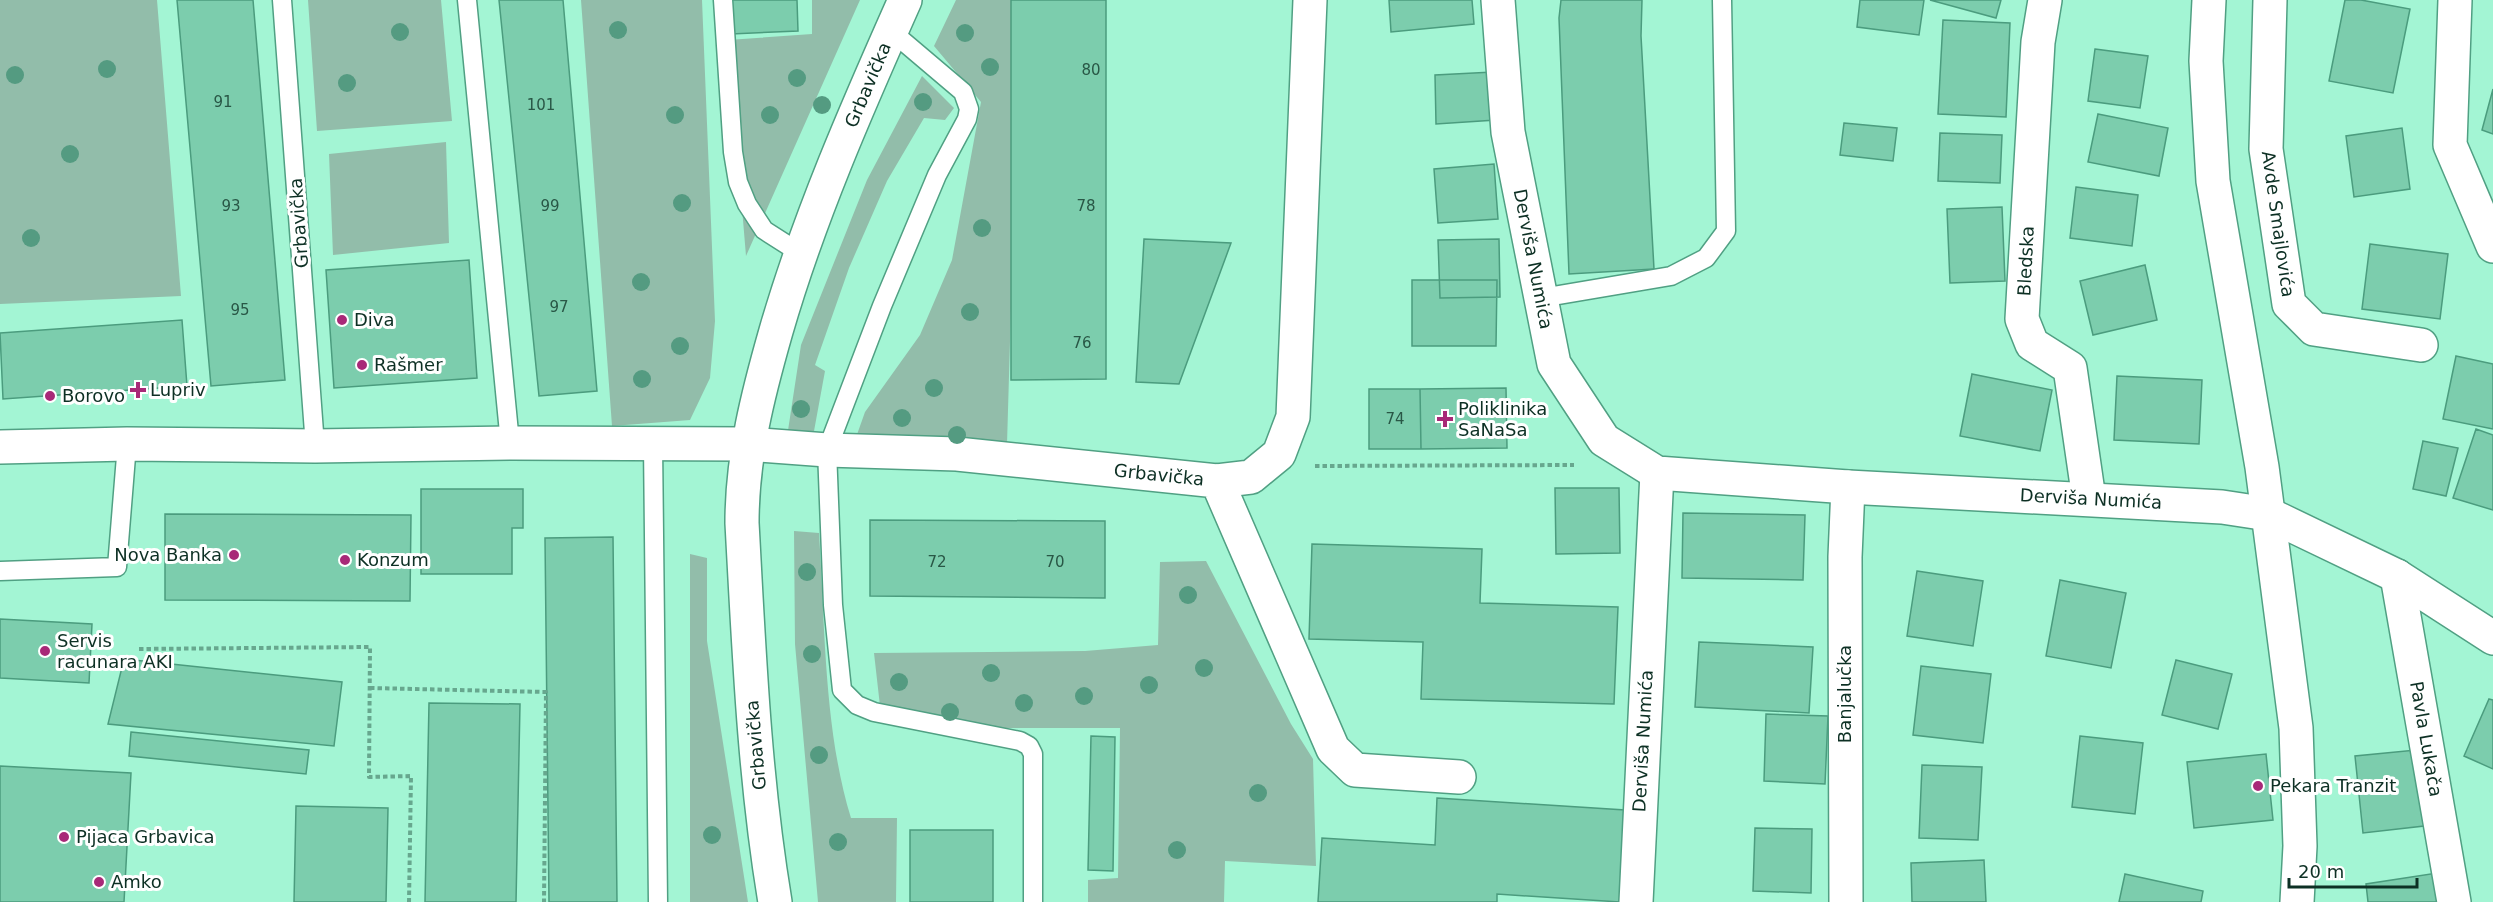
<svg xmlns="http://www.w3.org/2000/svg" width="2493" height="902" font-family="'DejaVu Sans',sans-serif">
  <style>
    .green { fill: #92bdaa }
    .building { fill: #7ccdad; stroke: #4b9c7e; stroke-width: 1.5 }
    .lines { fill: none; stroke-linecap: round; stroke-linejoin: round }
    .service-casing { stroke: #50a083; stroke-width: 21 }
    .minor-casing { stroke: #50a083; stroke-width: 36 }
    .secondary-casing { stroke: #50a083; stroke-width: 36 }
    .primary-casing { stroke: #50a083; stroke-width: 36 }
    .path { stroke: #67a78e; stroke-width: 4; stroke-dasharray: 4.5 3; stroke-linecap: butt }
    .service { stroke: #fff; stroke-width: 18 }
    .minor { stroke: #fff; stroke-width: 33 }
    .secondary { stroke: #fff; stroke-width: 33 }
    .primary { stroke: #fff; stroke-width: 33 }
    .tree { fill: #549b81 }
    .poi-dot { fill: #a82978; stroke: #fff; stroke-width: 2 }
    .labels { text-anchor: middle; stroke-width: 6; stroke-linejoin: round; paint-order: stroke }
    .number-label { font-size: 15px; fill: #295746 }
    .street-label { font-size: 18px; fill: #0d3024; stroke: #fff }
    .poi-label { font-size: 18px; fill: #0d3024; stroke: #fff; text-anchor: start }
  </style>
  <rect width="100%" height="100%" fill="#a3f5d4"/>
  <path class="green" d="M0,0H157L181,296L0,304Z
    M308,0H441L452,121L317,131Z
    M581,0H702L715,321L710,378L690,420L612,426Z
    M812,0H860L746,256L728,40L812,34Z
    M956,0H1020L1007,444L854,443L865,412L920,335L952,260L981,102L934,46Z
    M922,76L954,108L945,120L924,118L887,181L849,268L815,365L825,371L812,442L787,437L801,345L867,180Z
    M446,142L449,243L333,255L329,154Z
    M794,531L819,533C825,625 824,731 851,818H897L896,902H818L795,644Z
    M690,554L707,558V641L748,902H690Z
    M1206,561L1291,724L1313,759L1316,866L1225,861L1224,902H1088V880L1118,878L1120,728H921L880,706L874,653L1085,651L1158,645L1160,562Z"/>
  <path class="building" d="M177,0H253L285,380L211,386Z
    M499,0H563L597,391L539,396Z
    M729,0H797L798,31L731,34Z
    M1011,0H1106V379L1011,380Z
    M1389,0H1472L1474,24L1391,32Z
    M1561,0H1642L1641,36L1654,269L1569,274L1559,18Z
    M1860,0H1924L1919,35L1857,27Z
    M1930,0H2001L1996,18Z
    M2345,0H2361L2410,9L2393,93L2329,81Z
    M1943,20L2010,23L2006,117L1938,114Z
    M2095,49L2148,56L2140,108L2088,101Z
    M1493,72L1496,120L1436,124L1435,75Z
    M2493,89V134L2482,130Z
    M2098,114L2168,128L2159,176L2088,162Z
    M1844,123L1897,128L1893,161L1840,155Z
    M2402,128L2410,189L2354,197L2346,136Z
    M1940,133L2002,135L2000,183L1938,181Z
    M1494,164L1498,219L1438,223L1434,169Z
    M2076,187L2138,195L2132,246L2070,238Z
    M2002,207L2005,281L1950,283L1947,209Z
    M1144,239L1231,243L1179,384L1136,382Z
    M1499,239L1500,297L1440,298L1438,240Z
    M2370,244L2448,254L2440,319L2362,309Z
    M469,260L477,378L334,388L326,270Z
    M2145,265L2157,320L2093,335L2080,281Z
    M1412,280H1497L1496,346H1412Z
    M182,320L187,386L3,399L0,333Z
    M2456,356L2493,364V429L2443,419Z
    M1972,374L2052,390L2040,451L1960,436Z
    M2117,376L2202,380L2199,444L2114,440Z
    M1506,388L1507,448L1421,449L1420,389Z
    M1369,389H1420L1421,449H1369Z
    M2476,429L2493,435V510L2453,498Z
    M2423,441L2458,448L2446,496L2413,489Z
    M1555,488H1619L1620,553L1556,554Z
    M421,489H523V528H512V574H421Z
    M1683,513L1805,515L1803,580L1682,578Z
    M165,514L411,515L410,601L165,600Z
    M870,520L1105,521V598L870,596Z
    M613,537L617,902H549L545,538Z
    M1312,544L1482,549L1480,603L1618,607L1614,704L1421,699L1423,642L1309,639Z
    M1917,571L1983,581L1973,646L1907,636Z
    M2060,580L2126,593L2111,668L2046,656Z
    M0,619L92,624L89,683L0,678Z
    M1699,642L1813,647L1809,713L1695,707Z
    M124,659L342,682L334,746L108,724Z
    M2176,660L2232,674L2218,729L2162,715Z
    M1921,666L1991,674L1983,743L1913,735Z
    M2489,699L2493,700V769L2464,756Z
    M429,703L520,704L516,902H425Z
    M1766,714L1828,716L1825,784L1764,781Z
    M131,732L309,750L306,774L129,756Z
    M1091,736L1115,737L1113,871L1088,870Z
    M2080,736L2143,743L2135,814L2072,807Z
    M2416,750L2424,826L2363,833L2355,756Z
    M2266,754L2273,820L2194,828L2187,762Z
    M1922,765L1982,767L1978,840L1919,838Z
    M0,766L131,773L124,902H0Z
    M1437,798L1625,810L1620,902L1497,894V902H1318L1322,838L1435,845Z
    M296,806L388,808L386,902H294Z
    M1755,828L1812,829L1811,893L1753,891Z
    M910,830H993V902H910Z
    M1984,860L1986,902H1912L1911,863Z
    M2437,873L2441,902H2368L2366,884Z
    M2125,874L2203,891L2201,902H2119Z"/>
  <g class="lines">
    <g class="service-casing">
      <path id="service" d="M282,0L315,446
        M467,0L510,443
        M723,0L733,152L738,182L747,204L764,230L800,253
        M891,31L963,92L969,109L967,119L937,175L882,306L827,450L833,605L842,690L857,705L874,712L1020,741L1029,746L1033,754V902
        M1541,298L1671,276L1706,258L1726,231L1722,0
        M653,444L658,902
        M0,571L117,567L127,444"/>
    </g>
    <g class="minor-casing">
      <path id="minor" d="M2045,0L2038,42L2022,319L2032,344L2070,368L2089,499
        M2270,0L2266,149L2289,304L2314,329L2421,345
        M2455,0L2450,145L2493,246
        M0,447L127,444L315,446L510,443L747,444L827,450L957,454L1217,481L1333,749L1355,770L1459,777
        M1217,481L1251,477L1279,454L1293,417L1310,0
        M2397,576L2454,902
        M1636,902L1657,473
        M1846,902L1845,557L1848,487"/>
    </g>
    <g class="secondary-casing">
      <path id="secondary" d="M1498,0L1508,132L1554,364L1604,440L1657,473L1848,487L2222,507L2268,514L2397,576L2493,638
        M775,902C754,776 749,650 742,523C742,456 758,394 776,331C809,217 857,108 905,0"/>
    </g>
    <g class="primary-casing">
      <path id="primary" d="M2209,0L2206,61L2213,181L2262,467L2296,728L2300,846L2297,902"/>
    </g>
    <path class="path" d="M1315,466L1574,465
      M139,649L370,647L369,777L411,776L409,902
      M370,688L546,692L544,902"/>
    <use href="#service" class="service"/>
    <use href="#minor" class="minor"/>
    <use href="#secondary" class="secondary"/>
    <use href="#primary" class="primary"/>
  </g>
  <g class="tree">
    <circle cx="618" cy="30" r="9"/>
    <circle cx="400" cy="32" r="9"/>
    <circle cx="965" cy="33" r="9"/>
    <circle cx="990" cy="67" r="9"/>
    <circle cx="107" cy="69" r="9"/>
    <circle cx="15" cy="75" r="9"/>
    <circle cx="797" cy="78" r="9"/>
    <circle cx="347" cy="83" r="9"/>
    <circle cx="923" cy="102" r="9"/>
    <circle cx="822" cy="105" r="9"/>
    <circle cx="675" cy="115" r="9"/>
    <circle cx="770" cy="115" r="9"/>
    <circle cx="70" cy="154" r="9"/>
    <circle cx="682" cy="203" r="9"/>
    <circle cx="982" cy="228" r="9"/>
    <circle cx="31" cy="238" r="9"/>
    <circle cx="641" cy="282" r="9"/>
    <circle cx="970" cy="312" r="9"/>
    <circle cx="680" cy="346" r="9"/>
    <circle cx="642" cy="379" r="9"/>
    <circle cx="934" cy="388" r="9"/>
    <circle cx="801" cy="409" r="9"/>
    <circle cx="902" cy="418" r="9"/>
    <circle cx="957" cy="435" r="9"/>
    <circle cx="807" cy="572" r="9"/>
    <circle cx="1188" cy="595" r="9"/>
    <circle cx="812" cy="654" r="9"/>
    <circle cx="1204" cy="668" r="9"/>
    <circle cx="991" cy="673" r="9"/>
    <circle cx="899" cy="682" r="9"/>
    <circle cx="1149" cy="685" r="9"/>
    <circle cx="1084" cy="696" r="9"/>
    <circle cx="1024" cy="703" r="9"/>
    <circle cx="950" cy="712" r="9"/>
    <circle cx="819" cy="755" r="9"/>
    <circle cx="1258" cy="793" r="9"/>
    <circle cx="712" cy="835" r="9"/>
    <circle cx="838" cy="842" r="9"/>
    <circle cx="1177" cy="850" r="9"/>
  </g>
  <g class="poi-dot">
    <circle cx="342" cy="320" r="6"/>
    <circle cx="362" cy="365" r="6"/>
    <path d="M135 381h6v6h6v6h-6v6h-6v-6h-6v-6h6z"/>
    <circle cx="50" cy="396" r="6"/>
    <path d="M1442 410h6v6h6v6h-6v6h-6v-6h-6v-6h6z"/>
    <circle cx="234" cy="555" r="6"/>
    <circle cx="345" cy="560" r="6"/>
    <circle cx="45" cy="651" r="6"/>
    <circle cx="2258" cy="786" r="6"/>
    <circle cx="64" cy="837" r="6"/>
    <circle cx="99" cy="882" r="6"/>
  </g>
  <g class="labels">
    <g class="number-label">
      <text x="1091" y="75">80</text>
      <text x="223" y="107">91</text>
      <text x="541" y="110">101</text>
      <text x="231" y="211">93</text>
      <text x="550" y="211">99</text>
      <text x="1086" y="211">78</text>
      <text x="559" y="312">97</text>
      <text x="240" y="315">95</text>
      <text x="1082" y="348">76</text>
      <text x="1395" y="424">74</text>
      <text x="937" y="567">72</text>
      <text x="1055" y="567">70</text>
    </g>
    <g class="street-label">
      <text transform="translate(868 85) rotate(-67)" y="6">Grbavička</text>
      <text transform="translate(299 223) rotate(-94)" y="6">Grbavička</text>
      <text transform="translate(2278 224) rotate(82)" y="6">Avde Smajlovića</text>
      <text transform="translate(1533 259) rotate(79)" y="6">Derviša Numića</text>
      <text transform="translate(2026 261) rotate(-87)" y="6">Bledska</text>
      <text transform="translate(1159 475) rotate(6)" y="6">Grbavička</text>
      <text transform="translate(2091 499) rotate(3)" y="6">Derviša Numića</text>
      <text transform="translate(1845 694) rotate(-90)" y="6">Banjalučka</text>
      <text transform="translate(2426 739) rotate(80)" y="6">Pavla Lukača</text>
      <text transform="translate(1643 741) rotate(-87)" y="6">Derviša Numića</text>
      <text transform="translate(756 745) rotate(-95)" y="6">Grbavička</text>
    </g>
    <g class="poi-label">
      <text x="354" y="326">Diva</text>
      <text x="374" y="371">Rašmer</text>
      <text x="150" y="396">Lupriv</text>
      <text x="62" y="402">Borovo</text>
      <text x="1458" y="415">Poliklinika<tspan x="1458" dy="21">SaNaSa</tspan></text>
      <text x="222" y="561" text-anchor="end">Nova Banka</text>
      <text x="357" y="566">Konzum</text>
      <text x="57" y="647">Servis<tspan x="57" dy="21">racunara AKI</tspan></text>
      <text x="2270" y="792">Pekara Tranzit</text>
      <text x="76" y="843">Pijaca Grbavica</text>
      <text x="111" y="888">Amko</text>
    </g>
  </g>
  <path d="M2289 878v9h128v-9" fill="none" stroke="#0d3024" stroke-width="3"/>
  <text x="2298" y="878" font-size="18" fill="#0d3024" stroke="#ffffff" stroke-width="4.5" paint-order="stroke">20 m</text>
</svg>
